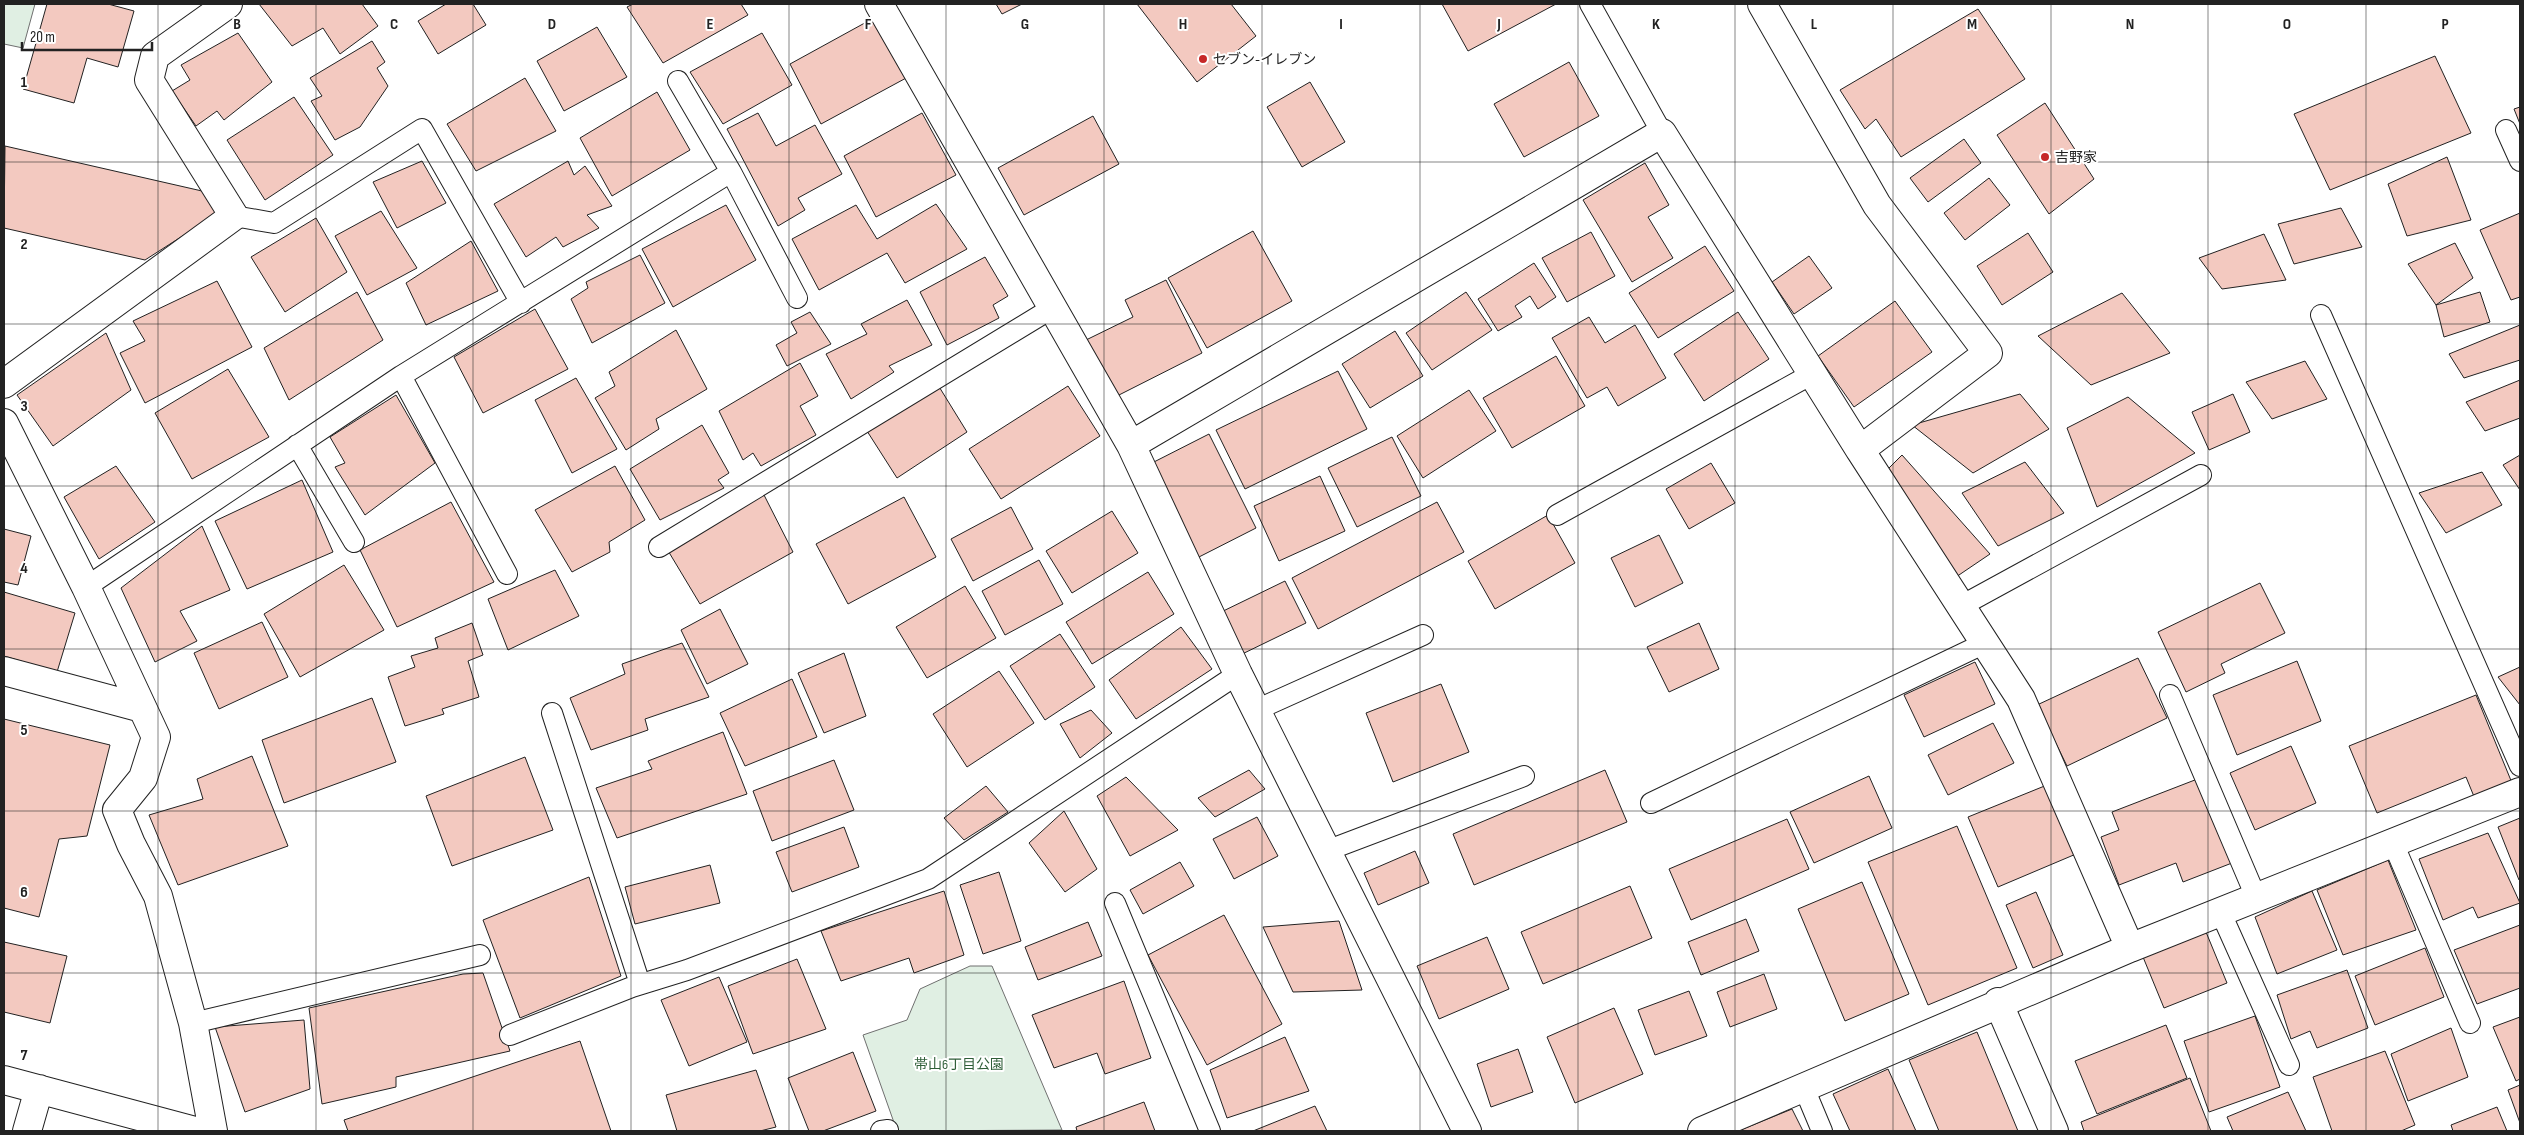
<svg xmlns="http://www.w3.org/2000/svg" width="2524" height="1135" font-family="'Sofia Sans Condensed','Noto Sans JP',sans-serif">
  <style>
    .green { fill: #e0efe3; stroke: #6f6f6f }
    .building { fill: #f3c9c0; stroke: #222 }
    .lines { fill: none; stroke-linecap: round; stroke-linejoin: round }
    .lane-casing { stroke: #222; stroke-width: 22 }
    .street-casing { stroke: #222; stroke-width: 30 }
    .lane { stroke: #fff; stroke-width: 20 }
    .street { stroke: #fff; stroke-width: 28 }
    .grid { fill: none; stroke: #222; stroke-width: 1; stroke-opacity: 0.55 }
    .poi-dot { fill: #c62828; stroke: #fff; stroke-width: 2 }
    .labels { text-anchor: middle; stroke-width: 4; stroke-linejoin: round; paint-order: stroke }
    .poi-label { font-size: 14px; fill: #222; stroke: #fff; text-anchor: start }
    .park-label { font-size: 14px; fill: #2f5e38; stroke: #fff }
    .grid-label { font-size: 16px; text-anchor: middle; font-weight: bold; fill: #222; stroke: #fff; stroke-width: 4; stroke-linejoin: round; paint-order: stroke }
  </style>
  <rect width="100%" height="100%" fill="#fff"/>
  <path class="green" d="M4,4H35L23,48L4,44Z
    M970,966H992L1062,1130L897,1131L863,1035L907,1020L920,989Z"/>
  <path class="building" d="M47,4H108L134,11L118,67L87,58L74,103L23,89Z
    M259,4H362L378,26L340,54L323,28L292,46Z
    M446,4H473L486,25L438,54L418,21Z
    M633,4H741L748,15L663,63L627,7Z
    M996,4H1022L1002,14Z
    M1137,4H1231L1256,36L1197,82Z
    M1442,4H1556L1468,51Z
    M1978,9L2025,79L1901,157L1876,119L1865,129L1840,90Z
    M872,19L908,77L821,124L790,64Z
    M597,27L627,77L564,111L537,61Z
    M238,33L272,82L224,120L217,111L196,126L172,91L190,80L181,65Z
    M762,33L792,85L723,124L690,72Z
    M372,41L385,62L377,68L388,86L360,127L335,140L311,101L322,96L310,78Z
    M2435,56L2471,133L2330,190L2294,114Z
    M1569,62L1599,116L1524,157L1494,104Z
    M525,78L556,131L476,171L447,124Z
    M1310,82L1345,142L1302,167L1267,107Z
    M657,92L690,150L612,196L580,138Z
    M294,97L333,155L265,200L227,140Z
    M2045,103L2094,179L2049,214L1997,135Z
    M2520,107V124L2514,109Z
    M758,113L776,146L815,125L842,174L798,198L805,210L778,226L727,129Z
    M922,113L956,175L876,217L844,156Z
    M1093,116L1119,164L1024,215L998,168Z
    M1964,139L1981,163L1928,202L1910,178Z
    M5,146L202,191L217,214L145,260L4,228Z
    M2447,157L2471,220L2407,236L2388,184Z
    M422,161L446,203L397,228L373,182Z
    M568,161L574,175L585,166L612,206L587,215L599,228L563,247L556,237L526,257L494,204Z
    M1645,163L1669,205L1648,217L1673,258L1632,282L1583,200Z
    M1989,178L2010,205L1965,240L1944,213Z
    M936,204L967,249L905,283L887,253L819,290L792,239L856,205L877,239Z
    M726,205L756,260L673,307L642,249Z
    M2341,208L2362,247L2294,264L2278,224Z
    M381,211L417,268L367,295L335,236Z
    M2520,213V297L2511,300L2480,230Z
    M316,218L347,272L285,312L251,257Z
    M1253,231L1292,301L1207,348L1168,278Z
    M1591,232L1615,276L1567,302L1542,258Z
    M2028,233L2053,272L2002,305L1977,266Z
    M2264,234L2286,280L2222,289L2199,258Z
    M471,241L498,291L426,325L406,283Z
    M2455,243L2473,278L2436,305L2408,264Z
    M1705,246L1734,291L1658,338L1629,293Z
    M640,255L665,303L592,343L571,299L588,288L586,282Z
    M1809,256L1832,288L1794,314L1772,282Z
    M985,257L1008,296L993,305L999,318L947,345L920,292Z
    M1534,263L1556,297L1538,309L1530,296L1515,306L1522,317L1498,331L1478,299Z
    M1166,280L1202,353L1115,397L1086,340L1133,317L1125,300Z
    M217,281L252,347L145,403L120,353L145,341L133,321Z
    M357,292L383,340L289,400L264,348Z
    M1466,292L1492,330L1432,370L1406,333Z
    M2480,292L2490,322L2444,337L2436,305Z
    M2122,293L2170,353L2091,385L2038,336Z
    M907,300L932,345L889,366L894,372L851,399L826,354L867,334L861,324Z
    M1895,301L1932,352L1854,407L1818,356Z
    M535,309L568,369L483,413L454,357Z
    M810,312L831,344L787,366L776,345L797,333L791,322Z
    M1738,312L1769,359L1704,401L1674,354Z
    M1589,317L1605,343L1635,325L1666,378L1618,406L1607,387L1587,398L1552,338Z
    M2520,325V360L2464,378L2449,354Z
    M676,330L707,389L656,419L659,429L626,450L595,398L615,386L609,372Z
    M1395,331L1423,376L1370,408L1342,364Z
    M106,333L131,390L53,446L17,395Z
    M1556,356L1585,406L1512,448L1483,398Z
    M2305,361L2327,399L2272,419L2246,382Z
    M800,363L818,396L800,406L816,435L761,466L753,453L743,460L719,411Z
    M228,369L269,437L192,479L155,413Z
    M1338,371L1367,429L1245,489L1216,430Z
    M576,378L617,449L572,473L535,400Z
    M2520,380V418L2485,431L2466,402Z
    M938,385L967,432L897,478L867,431Z
    M1068,386L1100,436L1001,499L969,449Z
    M1469,390L1496,431L1423,478L1397,436Z
    M2020,394L2049,429L1973,473L1912,425Z
    M2233,394L2250,432L2209,450L2192,412Z
    M396,395L435,463L365,515L335,467L345,463L330,437Z
    M2128,397L2195,453L2097,507L2067,428Z
    M702,425L729,473L718,480L724,488L660,520L630,469Z
    M1209,434L1256,528L1195,559L1148,465Z
    M1392,437L1421,496L1357,527L1328,468Z
    M1902,455L1990,554L1956,577L1886,471Z
    M2520,455V490L2503,465Z
    M2025,462L2064,513L1998,546L1962,493Z
    M1711,463L1735,503L1689,529L1666,489Z
    M116,466L155,522L99,559L64,497Z
    M615,466L645,520L609,542L610,552L572,572L535,510Z
    M2482,472L2502,505L2446,533L2419,493Z
    M1320,476L1345,531L1279,561L1254,506Z
    M302,480L333,552L247,589L215,521Z
    M763,493L793,552L700,604L667,549Z
    M904,497L936,557L848,604L816,544Z
    M451,502L494,582L397,627L360,550Z
    M1437,502L1464,552L1318,629L1292,578Z
    M1011,507L1033,549L973,581L951,539Z
    M1112,511L1138,553L1072,593L1046,551Z
    M1548,515L1575,563L1495,609L1468,561Z
    M202,526L230,590L180,611L197,641L155,662L121,588Z
    M4,529L31,536L18,585L4,582Z
    M1659,535L1683,583L1635,607L1611,558Z
    M1039,560L1063,604L1005,635L982,591Z
    M344,565L384,630L300,677L264,614Z
    M555,570L579,616L508,650L488,599Z
    M1148,572L1174,614L1092,664L1066,622Z
    M1285,581L1306,623L1236,657L1215,615Z
    M2260,583L2285,633L2221,664L2225,673L2186,692L2158,632Z
    M965,586L996,638L927,678L896,627Z
    M4,592L75,613L57,672L4,656Z
    M720,609L748,664L707,684L681,630Z
    M262,622L288,677L219,709L194,653Z
    M472,623L483,655L468,661L479,697L442,709L444,714L405,726L388,677L415,667L411,656L438,648L435,638Z
    M1699,623L1719,669L1669,692L1647,647Z
    M1181,627L1212,669L1136,719L1109,680Z
    M1060,634L1095,687L1045,720L1010,666Z
    M682,643L709,697L645,719L648,730L591,750L570,698L625,674L622,664Z
    M844,653L866,716L824,733L798,673Z
    M2138,658L2167,718L2067,766L2037,705Z
    M2297,661L2321,721L2237,755L2213,695Z
    M1975,662L1995,704L1924,737L1904,695Z
    M2520,667V705L2498,677Z
    M999,671L1034,723L967,767L933,714Z
    M792,679L817,737L745,766L720,713Z
    M1441,684L1469,752L1393,782L1366,713Z
    M2476,695L2512,783L2475,799L2466,777L2377,813L2349,746Z
    M372,698L396,762L284,803L262,740Z
    M1091,710L1112,733L1080,758L1060,724Z
    M4,719L110,745L87,836L59,839L39,917L4,908Z
    M1993,723L2014,763L1948,795L1928,755Z
    M723,732L747,794L617,838L596,788L652,769L648,761Z
    M2291,746L2316,803L2255,830L2230,773Z
    M252,756L288,846L178,885L149,815L203,799L197,779Z
    M525,757L553,830L452,866L426,796Z
    M834,760L854,810L772,841L753,791Z
    M1249,770L1265,789L1215,817L1198,798Z
    M1605,770L1627,822L1474,885L1453,834Z
    M1869,776L1892,828L1814,863L1790,812Z
    M1126,777L1178,830L1130,856L1097,796Z
    M2200,778L2232,863L2183,882L2176,863L2119,885L2101,837L2119,830L2112,812Z
    M2047,785L2076,854L1998,887L1968,817Z
    M986,786L1008,812L964,840L944,818Z
    M1064,811L1097,869L1065,892L1029,843Z
    M1257,817L1278,856L1234,879L1213,839Z
    M2520,818V880H2519L2498,827Z
    M1787,819L1809,869L1691,920L1669,869Z
    M1957,826L2017,968L1928,1005L1868,862Z
    M844,827L859,867L792,892L776,852Z
    M2488,833L2520,903L2478,918L2473,907L2443,920L2419,859Z
    M1415,851L1429,883L1378,905L1364,873Z
    M2388,860L2416,930L2343,955L2317,890Z
    M1180,862L1194,886L1143,914L1130,890Z
    M710,865L720,903L635,924L625,887Z
    M999,872L1021,941L983,954L960,885Z
    M589,877L621,976L520,1018L483,920Z
    M1862,882L1909,994L1845,1021L1798,909Z
    M1630,886L1652,938L1543,984L1521,932Z
    M944,891L964,955L914,973L909,958L841,981L821,931Z
    M2312,891L2337,950L2277,974L2255,917Z
    M2036,892L2063,955L2033,968L2006,905Z
    M1224,915L1282,1024L1207,1065L1148,955Z
    M1746,919L1759,951L1701,975L1688,942Z
    M1339,921L1362,990L1293,992L1263,927Z
    M1088,922L1102,956L1038,980L1025,947Z
    M2520,925V988L2477,1004L2454,950Z
    M2206,932L2227,983L2164,1008L2143,957Z
    M1487,937L1509,989L1439,1019L1417,966Z
    M4,942L67,956L50,1023L4,1012Z
    M2425,948L2444,997L2375,1025L2355,976Z
    M797,959L826,1029L753,1054L728,986Z
    M2347,970L2368,1028L2317,1048L2310,1031L2291,1039L2277,995Z
    M483,973L510,1051L396,1077V1087L322,1104L309,1008L463,974Z
    M1764,974L1777,1009L1730,1027L1717,992Z
    M719,977L747,1042L689,1066L661,1000Z
    M1124,981L1151,1058L1105,1074L1097,1053L1054,1068L1032,1015Z
    M1689,991L1707,1036L1655,1055L1638,1010Z
    M1614,1008L1643,1074L1575,1103L1547,1037Z
    M2255,1016L2280,1087L2209,1112L2184,1041Z
    M2520,1017V1079L2516,1081L2493,1027Z
    M304,1020L310,1089L245,1112L215,1027Z
    M2166,1025L2187,1078L2097,1114L2075,1061Z
    M2451,1028L2468,1077L2408,1101L2391,1054Z
    M1977,1032L2018,1131H1939L1909,1060Z
    M1285,1037L1309,1091L1227,1118L1210,1070Z
    M580,1041L611,1131H348L344,1120Z
    M1518,1049L1533,1092L1491,1107L1477,1064Z
    M2385,1051L2415,1125L2401,1131H2332L2313,1077Z
    M853,1052L876,1111L823,1131H809L788,1078Z
    M1888,1069L1916,1131H1850L1833,1094Z
    M756,1070L776,1127L760,1131H677L666,1095Z
    M2190,1078L2211,1131H2084L2081,1122Z
    M2520,1085V1123L2508,1090Z
    M2288,1092L2306,1131H2233L2227,1117Z
    M1144,1102L1155,1131H1077L1076,1127Z
    M1315,1106L1327,1131H1253Z
    M2497,1107L2507,1131H2453L2451,1125Z
    M1792,1109L1803,1131H1738Z"/>
  <g class="lines">
    <g class="lane-casing">
      <path id="lane" d="M1590,4L1662,133
        M2506,130L2520,161
        M731,172L797,298
        M234,216L274,223L422,129L521,303
        M2321,315L2520,766
        M401,376L507,574
        M297,445L354,542
        M1557,515L1812,374
        M659,547L1054,307
        M86,587L401,376L731,172L678,81
        M1961,606L2201,475
        M2170,695L2256,897
        M1256,710L1423,635
        M552,713L640,984
        M1651,803L1985,643
        M2393,843L2470,1023
        M1326,851L1524,776
        M1115,903L1210,1131
        M2220,911L2289,1065
        M193,1023L480,955
        M510,1035L632,987L687,970L928,879L1238,674
        M1804,1088L1822,1131
        M881,1131L888,1130"/>
    </g>
    <g class="street-casing">
      <path id="street" d="M879,4L1131,445L1238,674L1467,1131
        M1762,4L1877,205L1988,353L1860,450L2021,699L2130,948
        M4,384L234,216L149,80L155,56L228,4
        M4,423L86,587L156,737L143,778L117,810L131,844L158,896L193,1023L213,1131
        M1131,445L1662,133L1860,450
        M4,671L142,708
        M1998,1002L2054,1131
        M4,1080L195,1131
        M27,1131L39,1089
        M1702,1131L2130,948L2520,792"/>
    </g>
    <use href="#lane" class="lane"/>
    <use href="#street" class="street"/>
  </g>
  <path class="grid" d="M158,4V1131M316,4V1131M473,4V1131M631,4V1131M789,4V1131M946,4V1131M1104,4V1131M1262,4V1131M1420,4V1131M1578,4V1131M1735,4V1131M1893,4V1131M2051,4V1131M2208,4V1131M2366,4V1131M4,162H2520M4,324H2520M4,486H2520M4,649H2520M4,811H2520M4,973H2520"/>
  <g class="poi-dot">
    <circle cx="1203" cy="59" r="5"/>
    <circle cx="2045" cy="157" r="5"/>
  </g>
  <g class="labels">
    <g class="poi-label">
      <text x="1213" y="64">セブン-イレブン</text>
      <text x="2055" y="162">吉野家</text>
    </g>
    <g class="park-label">
      <text x="959" y="1069">帯山6丁目公園</text>
    </g>
  </g>
  <g class="grid-label">
    <text x="237" y="29">B</text>
    <text x="394" y="29">C</text>
    <text x="552" y="29">D</text>
    <text x="710" y="29">E</text>
    <text x="868" y="29">F</text>
    <text x="1025" y="29">G</text>
    <text x="1183" y="29">H</text>
    <text x="1341" y="29">I</text>
    <text x="1499" y="29">J</text>
    <text x="1656" y="29">K</text>
    <text x="1814" y="29">L</text>
    <text x="1972" y="29">M</text>
    <text x="2130" y="29">N</text>
    <text x="2287" y="29">O</text>
    <text x="2445" y="29">P</text>
    <text x="24" y="87">1</text>
    <text x="24" y="249">2</text>
    <text x="24" y="411">3</text>
    <text x="24" y="573">4</text>
    <text x="24" y="735">5</text>
    <text x="24" y="897">6</text>
    <text x="24" y="1060">7</text>
  </g>
  <rect width="2524" height="1135" fill="none" stroke="#222222" stroke-width="10"/>
  <path d="M22 42v8h130v-8" fill="none" stroke="#222222" stroke-width="2.5"/>
  <text x="30" y="42" font-size="15" fill="#222222" stroke="#ffffff" stroke-width="4" paint-order="stroke">20 m</text>
</svg>
